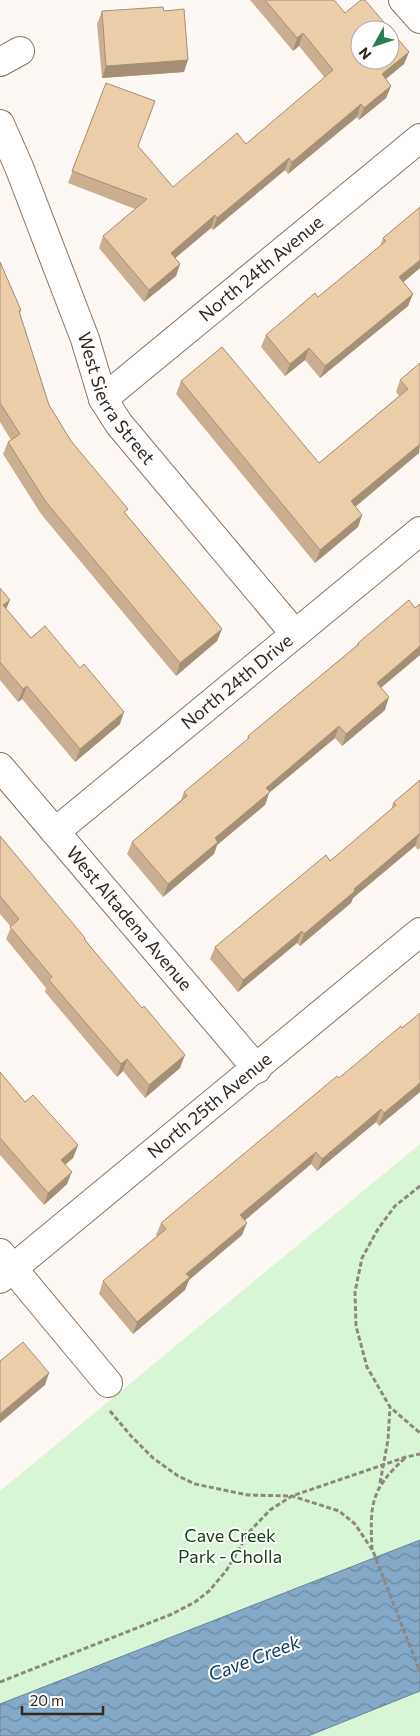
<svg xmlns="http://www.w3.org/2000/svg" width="420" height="1736" font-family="Commissioner,sans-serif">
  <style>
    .park { fill: #d8f5d6 }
    .water { fill: url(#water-waves); stroke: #6b8396 }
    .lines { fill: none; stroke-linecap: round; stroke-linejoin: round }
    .minor-casing { stroke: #8c7360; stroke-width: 30 }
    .path { stroke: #8f8881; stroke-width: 3; stroke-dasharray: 5 2.5; stroke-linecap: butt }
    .minor { stroke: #fff; stroke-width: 28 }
    .wall { fill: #cab090 }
    .shaded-wall { fill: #a49075 }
    .building { fill: #ebcda7; stroke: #a49075; fill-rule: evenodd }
    .labels { text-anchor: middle; stroke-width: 4; stroke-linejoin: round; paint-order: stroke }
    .street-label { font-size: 18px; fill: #322820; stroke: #fff }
    .park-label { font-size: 18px; fill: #134314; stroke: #fff }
    .water-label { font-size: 19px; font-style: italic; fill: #10405e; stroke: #fff }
  </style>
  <defs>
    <pattern id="water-waves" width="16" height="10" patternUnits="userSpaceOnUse" patternTransform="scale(1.25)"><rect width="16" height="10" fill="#83aac8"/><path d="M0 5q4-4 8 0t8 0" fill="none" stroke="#6c8aa2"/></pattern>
  </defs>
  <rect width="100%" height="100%" fill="#fdf8f3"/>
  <path class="park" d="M420,1144V1736H0V1491Z"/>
  <path class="water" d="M420,1540V1691L308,1736H0V1704Z"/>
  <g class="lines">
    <g class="minor-casing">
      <g id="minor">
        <path d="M403,0L420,19"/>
        <path d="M0,62L20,51"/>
        <path id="s1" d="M0,124L19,167L85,339L103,399L119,424L295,634"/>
        <path id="s2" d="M103,399L420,138"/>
        <path id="s3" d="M0,767L257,1069"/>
        <path id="s4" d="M55,832L420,531"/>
        <path d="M0,1253L108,1383"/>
        <path id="s5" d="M0,1279L420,932"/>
      </g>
    </g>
    <path class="path" d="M420,1186L395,1206L378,1229L362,1258L355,1292L356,1326L367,1367L390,1407L420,1433
      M110,1411L131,1436L153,1458L178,1476L195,1484L248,1495L292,1496L339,1511L355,1524L373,1551L420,1672
      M380,1483L388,1440L390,1407
      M372,1550C370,1505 370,1490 405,1458
      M0,1682L172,1614L195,1602L209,1591L226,1571L250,1531L270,1510L292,1496L406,1457L420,1454"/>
    <use href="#minor" class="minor"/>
  </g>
  <path class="wall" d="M250,0H334L345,13L409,52L404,64L386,79L391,86L386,98L359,120L357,117L288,174L285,170L213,230L211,228L175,258L180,264L176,276L144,302L99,248L103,236L135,209L68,183L106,83L138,146L173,187L246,144L325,78L299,46L293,51Z
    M102,11H164L184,72L102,78L97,24Z
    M420,207V268L403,282L413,294L408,306L320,378L305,360L285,376L261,347L266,335L318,297L380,246L383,238Z
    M0,262L21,310L20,314L49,405L71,441L126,514L222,629L217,641L176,676L41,514L3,454L8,442L11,440L0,422Z
    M420,363L419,453L355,506L362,515L358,527L315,563L176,394L181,381L319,463L399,396L396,392L400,380Z
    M0,588L6,609L31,638L120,724L75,762L22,699L18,702L0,680Z
    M420,604V655L381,688L385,710L342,746L335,738L269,793L265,805L217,845L214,854L163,897L127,854L132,842L181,800L184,792L247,740L248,736L356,646L358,643L415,608Z
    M420,780V848L418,850L415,846L353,898L351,903L300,946L297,943L238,992L210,959L215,947L330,861L391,810L393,803Z
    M0,836L85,939L180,1068L145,1098L123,1071L117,1077L45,992L46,988L6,939L11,927L0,914Z
    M420,1013V1092L379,1126L376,1122L317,1171L311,1164L244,1220L242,1235L189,1280L185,1290L133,1334L99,1294L103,1281L157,1236L156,1235L161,1223Z
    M0,1072L25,1102L78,1145L73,1158L65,1165L67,1184L44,1205L0,1155Z"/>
  <path class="shaded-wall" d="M303,33L299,46L293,51L297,38Z
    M409,52L404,64L377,86L382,74Z
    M188,60L184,72L102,78L106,66Z
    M391,86L386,98L359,120L364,108Z
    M361,104L357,117L288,174L292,162Z
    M289,158L285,170L213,230L217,218Z
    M215,215L211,228L167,265L171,253Z
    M420,260V268L394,290L399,277Z
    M180,264L176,276L144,302L149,290Z
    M413,294L408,306L320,378L325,366Z
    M309,348L305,360L285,376L290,364Z
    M420,444L419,453L347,514L351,501Z
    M362,515L358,527L315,563L320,550Z
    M10,600L5,612L3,605Z
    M222,629L217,641L176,676L180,663Z
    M420,646V655L372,695L377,683Z
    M27,686L22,699L18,702L23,689Z
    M389,697L385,710L342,746L346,734Z
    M124,712L120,724L75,762L80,749Z
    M339,726L335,738L269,793L265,805L217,845L214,854L163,897L168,884L266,788Z
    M419,834L415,846L353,898L351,903L300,946L304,934L354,889Z
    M302,931L297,943L238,992L243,980Z
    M185,1055L180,1068L145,1098L149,1085Z
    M127,1059L123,1071L117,1077L121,1064Z
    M420,1083V1092L379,1126L384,1113Z
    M381,1109L376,1122L317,1171L322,1159Z
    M78,1145L73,1158L56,1172L61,1160Z
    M316,1152L311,1164L236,1228L240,1215Z
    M72,1172L67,1184L44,1205L48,1193Z
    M247,1223L242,1235L189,1280L185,1290L133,1334L137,1322L186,1274Z
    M49,1373L45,1385L0,1423V1414Z"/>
  <path class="building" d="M265,0H334L345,13L361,0H365L409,52L382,74L391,86L364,108L361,104L292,162L289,158L217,218L215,215L171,253L180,264L149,290L103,236L147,199L72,171L106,83L155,101L138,146L173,187L237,133L246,144L333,70L303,33L297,38ZM360,30H390V60H360Z
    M163,7L164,11L184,9L188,60L106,66L102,11Z
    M420,207V260L399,277L413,294L325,366L309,348L290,364L266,335L315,293L318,297L386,241L383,238Z
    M0,262L21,310L19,311L49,405L71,441L128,509L124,512L222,629L180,663L46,502L8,442L20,434L0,403Z
    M222,347L319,463L408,389L400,380L420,363V444L351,501L362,515L320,550L181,381Z
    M0,588L10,600L3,605L31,638L45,626L80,668L84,664L124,712L80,749L27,686L23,689L0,662Z
    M409,600L415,608L420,604V646L377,683L389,697L346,734L339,726L266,788L270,792L215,838L218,842L168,884L132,842L187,796L184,792L249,738L248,736L359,644L358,643Z
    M420,780V834H419L354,889L355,891L304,934L302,931L243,980L215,947L326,855L330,861L396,805L393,803Z
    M0,836L85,938L84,939L142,1008L144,1006L185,1055L149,1085L127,1059L121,1064L49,980L52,977L10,927L19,919L0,896Z
    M420,1013V1083L384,1113L381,1109L322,1159L316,1152L240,1215L247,1223L186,1274L190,1277L137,1322L103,1281L166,1229L161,1223L337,1076L339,1078L401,1026L402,1028Z
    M0,1072L25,1102L33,1095L78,1145L61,1160L72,1172L48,1193L0,1138Z
    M23,1342L49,1373L0,1414V1361Z"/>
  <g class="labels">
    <g class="street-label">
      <text dy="6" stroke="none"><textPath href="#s2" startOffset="205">North 24th Avenue</textPath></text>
      <text dy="6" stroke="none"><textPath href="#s1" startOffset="299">West Sierra Street</textPath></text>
      <text dy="6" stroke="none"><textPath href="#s4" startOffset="236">North 24th Drive</textPath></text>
      <text dy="6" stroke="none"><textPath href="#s3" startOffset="199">West Altadena Avenue</textPath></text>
      <text dy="6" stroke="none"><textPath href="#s5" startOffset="272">North 25th Avenue</textPath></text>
    </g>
    <g class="park-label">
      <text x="230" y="1542">Cave Creek<tspan x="230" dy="21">Park - Cholla</tspan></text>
    </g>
    <g class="water-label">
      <text transform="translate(254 1658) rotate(-21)" y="7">Cave Creek</text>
    </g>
  </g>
  <g transform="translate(375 45) rotate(230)"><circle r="24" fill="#ffffff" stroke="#ada9a6"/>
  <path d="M0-4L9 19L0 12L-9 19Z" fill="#2c7e4f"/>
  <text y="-8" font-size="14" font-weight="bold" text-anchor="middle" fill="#322820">N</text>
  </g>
  <path d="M22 1706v8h81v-8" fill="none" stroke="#322820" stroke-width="2.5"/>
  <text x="30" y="1706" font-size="15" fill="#322820" stroke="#ffffff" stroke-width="4" paint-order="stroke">20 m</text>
</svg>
